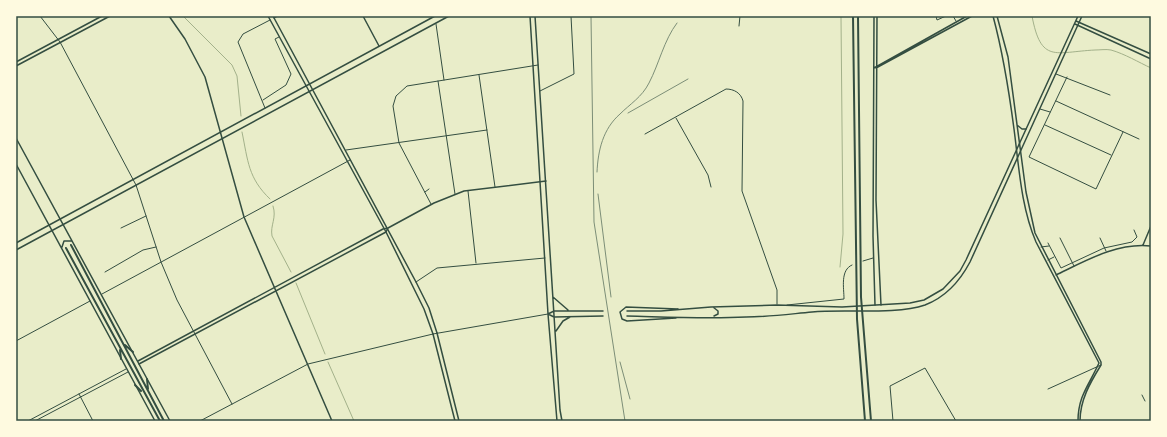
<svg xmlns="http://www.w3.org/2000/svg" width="1167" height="437" font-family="Lora,serif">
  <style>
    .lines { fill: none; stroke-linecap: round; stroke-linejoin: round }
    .stream { stroke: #a3b18a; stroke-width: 1 }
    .pedestrian { stroke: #344e41; stroke-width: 1 }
    .minor { stroke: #344e41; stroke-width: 1 }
    .tertiary { stroke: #344e41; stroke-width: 1.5 }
    .secondary { stroke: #344e41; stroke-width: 1.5 }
    .trunk { stroke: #344e41; stroke-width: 2 }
    .motorway { stroke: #344e41; stroke-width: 2 }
    .rail { stroke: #7c8e77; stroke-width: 1 }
    .neatline { fill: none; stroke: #344e41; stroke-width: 1.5 }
  </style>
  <rect width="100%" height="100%" fill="#e9edc9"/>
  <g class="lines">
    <path class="stream" d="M183,16L232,65L237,76L241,116
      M1032,16C1041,64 1055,52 1095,50C1100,50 1106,49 1111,50C1125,54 1138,62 1151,68
      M242,132C248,161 248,178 270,199
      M273,206C277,218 270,225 272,236L291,272
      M840,267L843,234L841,16
      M296,283L325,354
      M328,362L354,421"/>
    <path class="pedestrian" d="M438,81L455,194"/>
    <path class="minor" d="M40,16L60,42L136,185L161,262L177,300L232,404
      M936,16L937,20L946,16
      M953,16L956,21
      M274,18L278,16
      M436,24L444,80
      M739,26L740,16
      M1056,74L1110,95
      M479,75L495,187
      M1067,77L1029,157L1096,189L1123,132
      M540,91L574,74L571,16
      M263,100L286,85L291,74L275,39L279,37
      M1056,101L1139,139
      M265,108L238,42L243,34L270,20
      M1040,109L1050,112
      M676,118L708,175L711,187
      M1045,125L1111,155
      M645,134L726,89C734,89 741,93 743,101L742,191L777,290V304
      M346,150L487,130
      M468,191L476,263
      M425,192L429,189
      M431,204L399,143L393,106L396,96L407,86L538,65
      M121,228L146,216
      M1060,238L1074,266
      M1100,238L1106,251
      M1048,243L1061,268L1104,248L1132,242L1137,237L1134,230
      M1041,247L1049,246
      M1048,260L1054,257
      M863,261L873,258
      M105,272L143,250L156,247
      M416,282L437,268L545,258
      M102,294L350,160
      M787,305L844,299C844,288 840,270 852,265
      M16,341L90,301
      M1048,389L1101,365
      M79,394L93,421
      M1142,395L1145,401
      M28,421L126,369
      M35,421L128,372
      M200,421L308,364L433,334L548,314
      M893,421L890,386L925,368L956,421"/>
    <path class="tertiary" d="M169,16L185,39L205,77L244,217L332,421
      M363,16L379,46
      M874,16L873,236L875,305
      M877,16L876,200L881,305
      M993,16C1003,53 1009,91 1014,129C1019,167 1021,207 1036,242L1099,363C1089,385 1078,396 1078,421
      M997,16L1008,57L1026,192L1035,233L1101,362V365C1090,383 1080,400 1080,421
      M16,62L102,16
      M16,66L110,16
      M874,68L967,16
      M876,68L972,16
      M1017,125L1022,129H1026
      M1143,245L1151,226
      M1056,275C1085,261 1118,242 1151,246
      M437,333L459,421
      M433,334L455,421
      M138,361L383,229L388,228
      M139,364L386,232L388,228L434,203L464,191L546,181"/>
    <path class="secondary" d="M268,16L386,232L424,309L433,334
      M273,16L416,282L429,308L437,333
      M530,16L548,314L557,421
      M535,16L560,410L562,421
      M1076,21L1151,54
      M1075,24L1151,59
      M16,138L170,421
      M16,164L155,421
      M16,243L435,16
      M62,247L64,241H72
      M16,250L449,16
      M553,297L568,310
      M713,307L718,311V314L714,316
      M627,311H661L711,307L777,305L842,307L910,303L924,300L943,289L960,271L966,260L1078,16
      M548,314L554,317L603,316
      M548,314L554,311H603
      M627,316C667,317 706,319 746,317C768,317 790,314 812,312C844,309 896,315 925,305C946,297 960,281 970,262L1082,16
      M676,318L627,321L622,319L620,312L626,307L678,309
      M556,331L563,321L570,317"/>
    <path class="trunk" d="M71,245L164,421
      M66,248L160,421
      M125,345L133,352
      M120,350L121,359
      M147,379L148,389
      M135,385L141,391"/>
    <path class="motorway" d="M853,16L857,319L865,421
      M858,16L861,297L871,421"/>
    <path class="rail" d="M591,16L594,222L625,421
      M628,113L688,79
      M597,172C598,150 603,129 620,114C630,104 642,97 649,83C659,64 664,40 677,23
      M598,194L611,297
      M620,362L630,399"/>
  </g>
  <rect width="1167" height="437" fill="none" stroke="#fefae0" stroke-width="34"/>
  <rect x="17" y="17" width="1133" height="403" class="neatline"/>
</svg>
